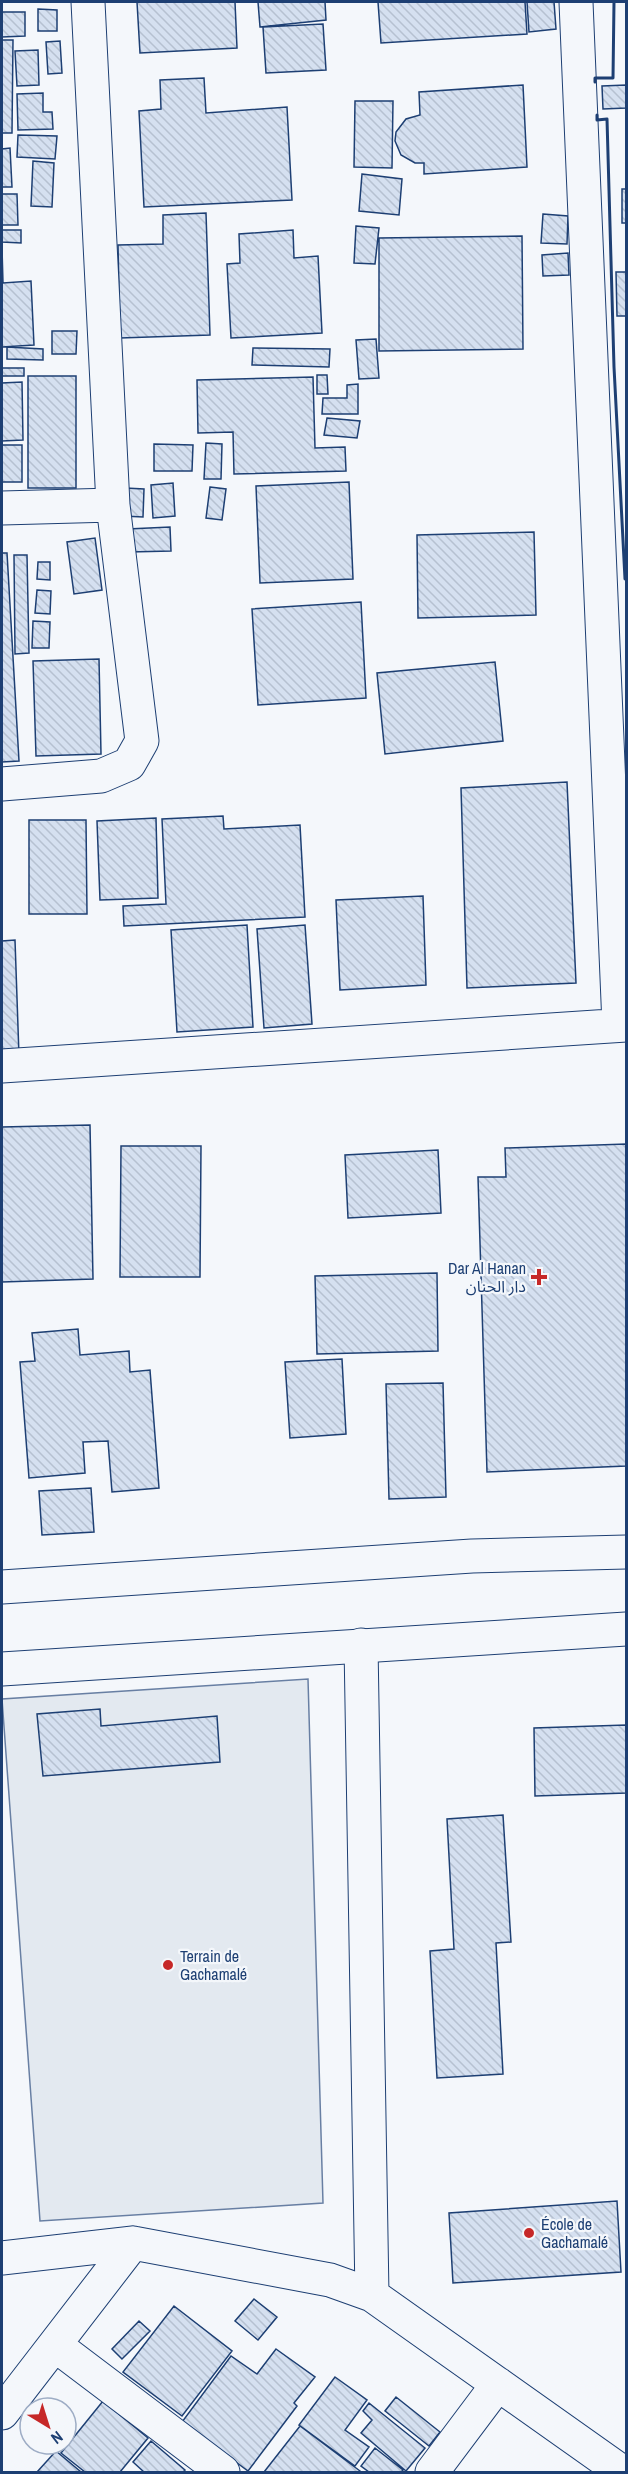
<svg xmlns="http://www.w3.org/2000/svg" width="628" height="2474" font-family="'Archivo Narrow','Noto Sans Arabic',sans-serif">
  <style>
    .pitch { fill: #e3e9f0; stroke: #687fa3; stroke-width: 1.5 }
    .building { fill: url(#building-back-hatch); stroke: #1d3f73; stroke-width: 1.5 }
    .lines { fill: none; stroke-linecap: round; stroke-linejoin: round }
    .minor-casing { stroke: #1d3f73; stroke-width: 35 }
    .major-casing { stroke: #1d3f73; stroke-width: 35 }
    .minor { stroke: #f4f7fb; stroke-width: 33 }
    .major { stroke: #f4f7fb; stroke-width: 33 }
    .wall { stroke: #1d3f73; stroke-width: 3 }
    .poi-dot { fill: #c62828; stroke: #f4f7fb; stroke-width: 2 }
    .labels { text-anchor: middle; stroke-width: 4.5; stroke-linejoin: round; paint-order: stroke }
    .poi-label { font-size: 16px; fill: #1d3f73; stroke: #f4f7fb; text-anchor: start }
  </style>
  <defs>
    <pattern id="building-back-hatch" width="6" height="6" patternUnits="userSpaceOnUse" patternTransform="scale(1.5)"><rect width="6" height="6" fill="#d5e0f0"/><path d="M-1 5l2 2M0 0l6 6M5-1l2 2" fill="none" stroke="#b6c1d1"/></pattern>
  </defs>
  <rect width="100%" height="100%" fill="#f4f7fb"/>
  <path class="pitch" d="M308,1679L323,2203L40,2221L2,1699Z"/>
  <path class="building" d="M137,2H235L237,48L140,53Z
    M258,2H325L326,20L260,27Z
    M378,2H525L527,34L381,43Z
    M527,2H554L556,29L529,32Z
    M38,9L57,10V31H38Z
    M2,12H25V36L2,37Z
    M323,24L326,70L266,73L263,27Z
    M2,40H13L12,133H2Z
    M60,41L62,73L48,74L46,42Z
    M38,50L39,85L17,86L15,51Z
    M204,78L206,113L287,107L292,200L144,207L139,111L161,109L160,80Z
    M523,85L527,167L424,174V163H415L401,155L395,141L396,132L406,119L420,115L419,92Z
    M626,85V108L603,109L602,86Z
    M43,93V112H52L53,129L18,130L17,94Z
    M355,101H393L392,168L354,167Z
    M18,135L57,136L55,159L17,157Z
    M10,148L12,187H2V149Z
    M33,161L54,163L52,207L31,206Z
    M362,174L402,179L399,215L359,211Z
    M622,189H626V223H622Z
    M2,194H17L18,225H2Z
    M206,213L210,335L120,338L118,245L163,244V215Z
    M543,214L568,216L567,244L541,243Z
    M356,226L379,228L375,264L354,263Z
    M2,230H21V243L2,242Z
    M293,230L294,258L318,256L322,333L231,338L227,264L240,263L239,234Z
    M522,236L523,349L379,351V238Z
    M2,248L3,283L31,281L34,345L2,347Z
    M568,253L569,275L543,276L542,255Z
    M616,272H626V316H617Z
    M52,331H77L76,354H52Z
    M376,339L379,378L359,379L356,340Z
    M7,347L43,349V360L7,359Z
    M253,348L330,349L329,367L252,365Z
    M2,368H24V376H2Z
    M317,375H327L328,394H317Z
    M28,376H76V488H28Z
    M313,377L315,448L345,447L346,471L234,474L233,432L198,433L197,380Z
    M22,382L23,440L2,441V383Z
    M358,384V414H322L323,398H347V385Z
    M327,418L360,421L357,438L324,435Z
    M206,443L222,444L221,479H204Z
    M154,444L193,445L192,471H154Z
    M2,445H22V482H2Z
    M349,482L353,579L260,583L256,486Z
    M173,483L175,516L153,518L151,485Z
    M210,487L226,489L222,520L206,518Z
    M125,488L144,489L143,517L123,516Z
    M170,527L171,551L129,552L128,529Z
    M534,532L536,615L418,618L417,535Z
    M95,538L102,590L74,594L67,542Z
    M2,553H7L19,761L2,762Z
    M14,555H27L29,653L15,654Z
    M38,562H50V580L37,579Z
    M37,590L51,591L50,614L35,613Z
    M361,602L366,698L258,705L252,609Z
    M33,621L50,622L49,648H32Z
    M99,659L101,754L36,756L33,661Z
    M495,662L503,741L385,754L377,673Z
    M567,782L576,983L467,988L461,788Z
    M223,816L224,829L300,825L305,917L124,926L123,906L166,904L162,819Z
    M156,818L158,898L100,900L97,821Z
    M29,820H86L87,914H29Z
    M423,896L426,985L340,990L336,900Z
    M247,925L253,1027L177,1032L171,930Z
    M305,925L312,1024L264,1028L257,929Z
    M15,940L19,1056H2V941Z
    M90,1125L93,1279L2,1282V1127Z
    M626,1144V1466L487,1472L478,1177H506L505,1148Z
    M121,1146H201L200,1277H120Z
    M438,1150L441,1213L348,1218L345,1155Z
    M437,1273L438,1351L317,1354L315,1276Z
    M78,1329L80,1355L129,1351L130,1372L150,1370L159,1488L112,1492L108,1441L83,1442L85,1473L29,1478L20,1362L35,1361L32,1333Z
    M342,1359L346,1434L290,1438L285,1362Z
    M443,1383L446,1497L389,1499L386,1384Z
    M91,1488L94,1532L42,1535L39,1491Z
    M100,1709L101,1726L217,1716L220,1762L43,1776L37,1714Z
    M626,1725V1793L535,1796L534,1728Z
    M503,1815L511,1942L496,1943L503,2074L437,2078L430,1951L454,1949L447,1819Z
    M617,2201L621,2272L453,2283L449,2213Z
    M254,2299L277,2317L258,2340L235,2321Z
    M174,2306L232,2351L182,2416L123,2372Z
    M139,2321L150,2331L122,2359L112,2349Z
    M276,2349L315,2377L294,2403L297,2406L248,2471L182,2422L231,2356L257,2374Z
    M335,2377L367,2400L345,2430L369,2447L355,2466L299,2425Z
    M396,2397L440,2432L429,2446L385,2411Z
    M103,2401L148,2438L120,2472H85L61,2453Z
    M369,2403L425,2448L406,2471L361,2433L372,2420L363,2411Z
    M300,2426L360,2471L359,2472H264Z
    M151,2441L185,2470L183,2472H144L133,2462Z
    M375,2448L403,2470L401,2472H369L361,2466Z
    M56,2451L81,2472H37Z"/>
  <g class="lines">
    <g class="minor-casing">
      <path id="minor" d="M576,2L619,1025
        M2,508L113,505
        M2,784L101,776L129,764L142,741L113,505L88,2
        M2,1066L626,1025
        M361,1645L372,2295
        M2,2258L133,2243L330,2280L372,2295L622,2472
        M55,2345L223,2472
        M2,2413L133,2243
        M432,2472L498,2384"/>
    </g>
    <g class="major-casing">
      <path id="major" d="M2,1587L472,1556L626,1552
        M2,1669L626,1629"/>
    </g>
    <use href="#minor" class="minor"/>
    <use href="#major" class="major"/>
    <path class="wall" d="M595,82V78H613L614,2
      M597,115V120L607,119L614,367L625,579"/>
  </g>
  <g class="poi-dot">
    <path d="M536 1268h6v6h6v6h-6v6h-6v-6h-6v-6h6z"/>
    <circle cx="168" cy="1965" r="6"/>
    <circle cx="529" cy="2233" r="6"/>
  </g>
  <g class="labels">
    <g class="poi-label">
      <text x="526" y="1274" text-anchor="end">Dar Al Hanan<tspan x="526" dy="18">دار الحنان</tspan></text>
      <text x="180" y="1962">Terrain de<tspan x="180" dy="18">Gachamalé</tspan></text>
      <text x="541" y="2230">École de<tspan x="541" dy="18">Gachamalé</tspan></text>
    </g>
  </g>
  <rect width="628" height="2474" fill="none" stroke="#1d3f73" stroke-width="6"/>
  <g transform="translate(48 2426) rotate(142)"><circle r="28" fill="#f4f7fb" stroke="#9eadc5" stroke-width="1.5"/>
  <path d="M0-4.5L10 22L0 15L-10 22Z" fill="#c62828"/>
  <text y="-9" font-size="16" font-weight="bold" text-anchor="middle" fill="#1d3f73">N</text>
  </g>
</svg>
